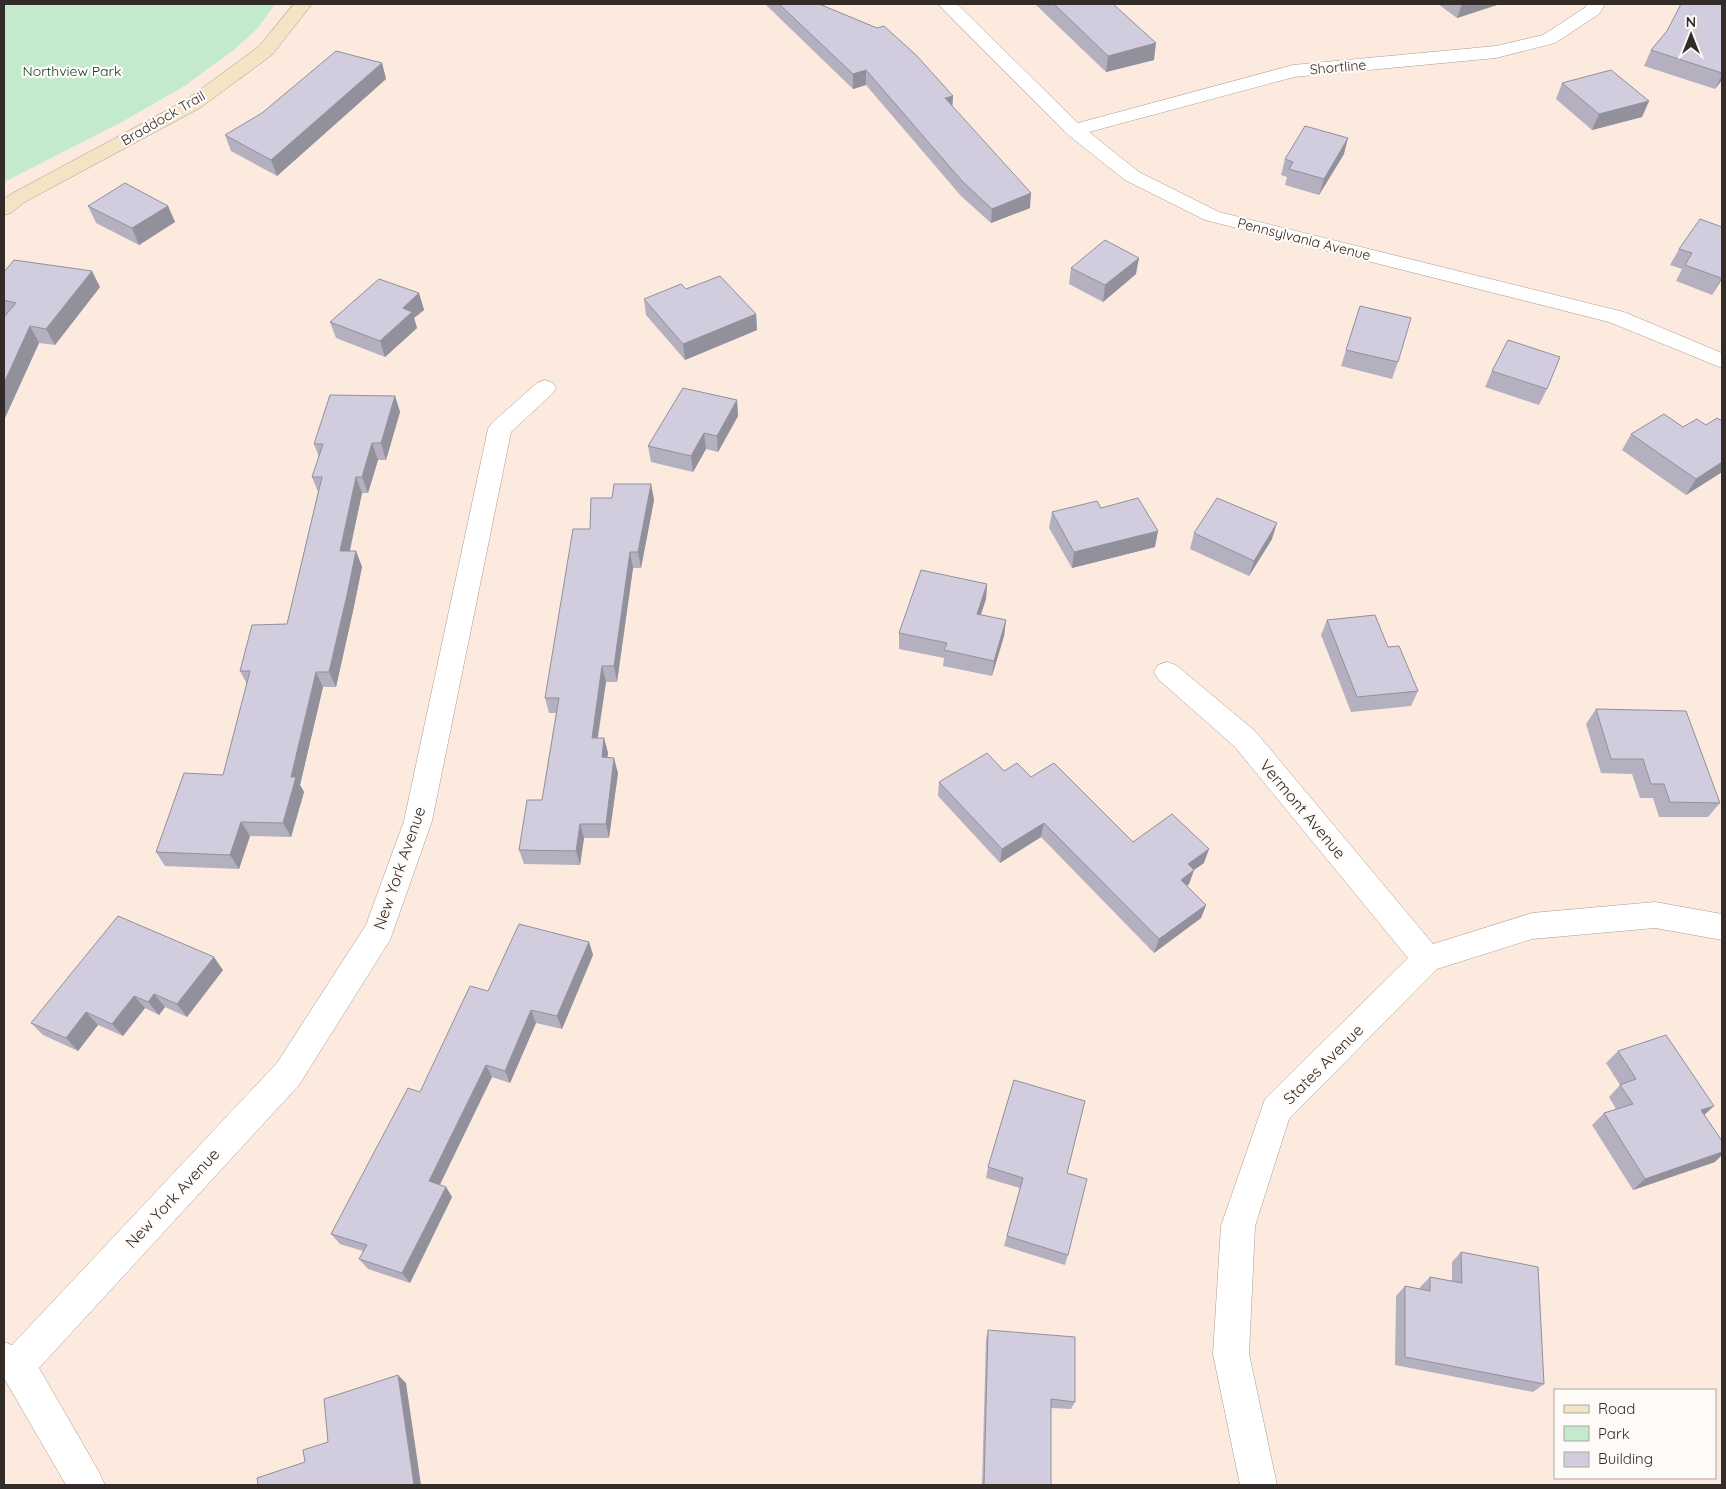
<svg xmlns="http://www.w3.org/2000/svg" width="1726" height="1489" font-family="Quicksand,sans-serif">
  <style>
    .green { fill: #c3eacc }
    .lines { fill: none; stroke-linecap: round; stroke-linejoin: round }
    .street-casing { stroke: #ab9b90; stroke-width: 1 }
    .secondary-casing { stroke: #ab9b90; stroke-width: 1 }
    .street { fill: #fff; fill-rule: evenodd }
    .secondary { fill: #f2e4c5; fill-rule: evenodd }
    .wall { fill: #b4b0bf }
    .shaded-wall { fill: #92909b }
    .building { fill: #d1cdde; stroke: #92909b }
    .labels { text-anchor: middle; stroke-width: 4.5; stroke-linejoin: round; paint-order: stroke }
    .far-street-label { font-size: 14px; fill: #322b27; stroke: #fefaf8 }
    .far-park-label { font-size: 14px; fill: #114122; stroke: #fefaf8 }
    .street-label { font-size: 16px; fill: #322b27; stroke: #fefaf8 }
  </style>
  <rect width="100%" height="100%" fill="#fceadf"/>
  <path class="green" d="M4,4H275L258,28L235,49L186,85L122,122L4,182Z"/>
  <g class="lines">
    <g class="street-casing">
      <path id="street" d="M938,4H957L1078,123L1293,65L1496,46L1543,35L1586,7L1587,4H1605L1599,14L1555,43L1496,58L1294,77L1089,132L1139,172L1219,212L1624,312L1722,353V368L1609,322L1205,220L1125,180L1067,134Z
        M545,380L553,383L556,388L553,393L511,432L432,821L390,940L299,1085L39,1368L99,1472L105,1485H66L4,1378V1342L12,1345L277,1063L366,925L404,821L488,429L492,423L537,383Z
        M1167,662L1176,665L1255,731L1433,944L1532,913L1655,902L1722,914V940L1655,928L1532,939L1437,969L1289,1119L1255,1226L1249,1354L1277,1485H1240L1213,1354L1221,1226L1265,1099L1408,958L1235,747L1158,679L1154,672L1158,665Z"/>
    </g>
    <g class="secondary-casing">
      <path id="secondary" d="M294,4H312L272,55L200,108L23,203L11,213L4,215V199L9,195L186,100L258,47Z"/>
    </g>
    <use href="#street" class="street"/>
    <use href="#secondary" class="secondary"/>
  </g>
  <path class="wall" d="M765,4H819L877,28L953,96L952,106L1030,208L991,223L961,196L866,85L853,89Z
    M1035,4H1113L1154,60L1106,72Z
    M1438,4H1500L1457,18Z
    M1722,4V80L1715,89L1644,66L1651,50L1667,31Z
    M382,63L386,79L277,176L231,151L225,135Z
    M1562,83L1649,101L1642,117L1592,130L1556,99Z
    M1344,154L1319,195L1285,185L1287,177L1281,175L1285,159Z
    M88,206H168L175,222L139,245L96,223Z
    M1722,227V279L1712,295L1676,281L1682,269L1670,265L1679,249Z
    M1071,268L1136,274L1103,302L1069,284Z
    M4,272L100,287L55,345L39,343L4,420V317L6,315L4,314Z
    M686,289L756,314L757,330L685,360L646,315L644,299Z
    M419,293L424,310L414,318L417,328L385,357L336,338L330,322Z
    M1360,306L1398,362L1392,379L1341,366Z
    M1492,371L1547,389L1539,405L1485,387Z
    M395,396L400,412L386,460H378L368,493H362L350,551H356L362,567L353,611L336,687H323L300,785L304,792L291,837L250,836L239,869L165,866L156,852L223,775L247,684L240,671L287,624L318,492L312,477L319,457L314,444Z
    M737,400L738,416L718,452L706,449L693,472L651,462L648,446Z
    M1631,434L1722,472L1686,495L1622,450Z
    M651,484L654,500L641,568H633L617,682H606L598,738H604L608,753L607,758L618,773L609,838H584L580,865L524,864L519,850L542,800L556,713H549L545,698L590,529Z
    M1101,508L1155,547L1072,568L1049,528L1052,512Z
    M1194,533L1272,539L1249,576L1190,549Z
    M987,584L986,599L980,615L1006,620L1004,636L992,676L943,666L944,658L899,649V633Z
    M1327,620L1388,647L1418,691L1411,706L1351,712L1321,635Z
    M1596,709L1720,803L1708,817H1659L1653,798H1640L1632,774L1601,773L1586,724Z
    M1004,771L1031,777L1133,842L1204,863L1194,870L1189,884L1187,886L1206,905L1201,918L1154,953L1041,837L1000,863L938,796L939,782Z
    M589,942L593,955L562,1029L536,1023L510,1083L492,1077L440,1185L446,1187L452,1197L410,1283L368,1269L359,1259L363,1251L340,1244L331,1234L420,1092Z
    M223,970L187,1017L165,1007L159,1015L145,1008L123,1036L98,1025L78,1051L43,1035L31,1023Z
    M1618,1051L1704,1115L1715,1162L1633,1190L1592,1125L1604,1113L1616,1109L1609,1097L1620,1085L1606,1063Z
    M988,1167L1067,1173L1068,1255L1065,1265L1004,1246L1020,1188L986,1178Z
    M1461,1252L1544,1384L1533,1392L1395,1365L1396,1296L1405,1286L1420,1289V1287L1430,1277L1452,1281V1262Z
    M988,1330L1075,1402L1071,1409L1051,1408V1485H982L986,1339Z"/>
  <path class="shaded-wall" d="M1462,4H1500L1457,18Z
    M1156,43L1154,60L1106,72L1108,56Z
    M382,63L386,79L277,176L271,160Z
    M866,70V85L853,89V74Z
    M1722,75V80L1715,89Z
    M953,96L952,111L945,98Z
    M1649,101L1642,117L1592,130L1599,114Z
    M1348,138L1344,154L1319,195L1324,179Z
    M1031,193L1030,208L991,223L992,209Z
    M168,206L175,222L139,245L132,228Z
    M1139,258L1136,274L1103,302L1105,285Z
    M92,271L100,287L55,345L46,329Z
    M1722,277V279L1712,295Z
    M419,293L424,310L414,318L417,328L385,357L380,341L403,308Z
    M756,314L757,330L685,360L683,344Z
    M30,326L39,343L4,420V383Z
    M395,396L400,412L386,460L381,443Z
    M737,400L738,416L718,452L717,436Z
    M704,433L706,449L693,472L691,456Z
    M372,443L378,460L368,493L362,477Z
    M1722,462V472L1686,495L1696,479Z
    M356,477L362,493L346,567L340,551Z
    M651,484L654,500L641,568L638,552Z
    M1277,523L1272,539L1249,576L1254,561Z
    M1158,531L1155,547L1072,568L1074,552Z
    M356,551L362,567L353,611L336,687L329,672Z
    M630,552L633,568L617,682L614,666Z
    M987,584L986,599L976,630L977,614Z
    M1006,620L1004,636L992,676L994,661Z
    M602,666L606,682L595,753L592,738Z
    M316,672L323,687L300,785L304,792L291,837L283,823L291,777Z
    M604,738L608,753L605,772L602,757Z
    M614,758L618,773L609,838L606,824Z
    M241,822L250,836L239,869L230,855Z
    M1044,823L1041,837L1000,863L1002,849Z
    M580,824L584,838L580,865L576,851Z
    M1209,849L1204,863L1194,870L1189,884L1176,894L1181,880L1188,864Z
    M1206,905L1201,918L1154,953L1159,939Z
    M589,942L593,955L562,1029L557,1016Z
    M214,957L223,970L187,1017L177,1004Z
    M154,994L165,1007L159,1015L148,1002Z
    M134,996L145,1008L123,1036L112,1024Z
    M531,1010L536,1023L510,1083L505,1071Z
    M86,1012L98,1025L78,1051L66,1038Z
    M486,1065L492,1077L436,1192L429,1181Z
    M1714,1106L1701,1118V1110Z
    M1722,1152V1155L1715,1162L1633,1190L1645,1179Z
    M446,1187L452,1197L410,1283L402,1273Z
    M398,1375L406,1383L421,1485H414Z"/>
  <path class="building" d="M779,4H819L877,28L884,26L916,55L953,96L945,98L1031,193L992,209L962,181L866,70L853,74Z
    M1054,4H1113L1156,43L1108,56Z
    M1681,4H1722V73L1651,50L1667,31Z
    M336,51L382,63L271,160L225,135L262,113Z
    M1611,70L1649,101L1599,114L1562,83Z
    M1305,126L1348,138L1324,179L1289,169L1293,162L1285,159Z
    M125,183L168,206L132,228L88,206Z
    M1700,219L1722,227V277L1721,278L1685,265L1692,253L1679,249Z
    M1105,240L1139,258L1105,285L1071,268Z
    M14,260L92,271L46,329L30,326L4,383V317L16,303L4,300V272Z
    M720,276L756,314L683,344L644,299L681,284L686,289Z
    M379,279L419,293L403,308L412,312L380,341L330,322Z
    M1360,306L1411,318L1398,362L1346,350Z
    M1508,340L1560,357L1547,389L1492,371Z
    M683,388L737,400L717,436L704,433L691,456L648,446Z
    M330,395L395,396L381,443H372L362,477H356L340,551H356L347,595L329,672H316L291,777H296L283,823L241,822L230,855L156,852L184,773L223,775L250,671H240L252,625L287,624L322,477H312L323,444H314Z
    M1664,414L1683,427L1697,419L1706,425L1717,418L1722,421V462L1696,479L1631,434Z
    M614,484H651L638,552H630L614,666H602L592,738H604L602,757L614,758L606,824H580L576,851L519,850L527,800H542L559,698H545L573,529H590L591,498H612Z
    M1138,498L1158,531L1074,552L1052,512L1097,501L1101,508Z
    M1217,498L1277,523L1254,561L1194,533Z
    M921,570L987,584L977,614L1006,620L994,661L944,650L947,643L899,633Z
    M1375,615L1388,647L1399,646L1418,691L1357,697L1327,620Z
    M1596,709L1686,711L1720,803L1670,802L1664,784H1651L1643,759H1611Z
    M987,753L1004,771L1017,763L1031,777L1054,763L1133,842L1172,814L1209,849L1188,864L1194,870L1181,880L1206,905L1159,939L1044,823L1002,849L939,782Z
    M118,916L214,957L177,1004L154,994L148,1002L134,996L112,1024L86,1012L66,1038L31,1023Z
    M519,924L589,942L557,1016L531,1010L505,1071L486,1065L429,1181L446,1187L402,1273L359,1259L367,1245L331,1234L408,1088L420,1092L470,986L488,991Z
    M1666,1035L1714,1106L1701,1110L1722,1141V1152L1645,1179L1604,1113L1633,1104L1620,1085L1636,1079L1618,1051Z
    M1014,1080L1085,1101L1067,1173L1087,1179L1068,1255L1007,1236L1023,1178L988,1167Z
    M1461,1252L1538,1267L1544,1384L1405,1357V1286L1430,1291V1277L1462,1283Z
    M988,1330L1075,1337V1402L1051,1399V1485H984Z
    M398,1375L414,1485H258L257,1478L305,1462L303,1450L328,1442L324,1399Z"/>
  <g class="labels">
    <g class="far-street-label">
      <text transform="translate(1338 67) rotate(-5)" y="5">Shortline</text>
      <text transform="translate(163 118) rotate(-30)" y="5">Braddock Trail</text>
      <text transform="translate(1304 239) rotate(14)" y="5">Pennsylvania Avenue</text>
    </g>
    <g class="far-park-label">
      <text x="72" y="76">Northview Park</text>
    </g>
    <g class="street-label">
      <text transform="translate(1303 809) rotate(50)" y="6">Vermont Avenue</text>
      <text transform="translate(399 868) rotate(-71)" y="6">New York Avenue</text>
      <text transform="translate(1323 1064) rotate(-45)" y="6">States Avenue</text>
      <text transform="translate(172 1198) rotate(-47)" y="6">New York Avenue</text>
    </g>
  </g>
  <rect width="1726" height="1489" fill="none" stroke="#322b27" stroke-width="10"/>
  <rect x="1554" y="1389" width="162" height="90" fill="#fefaf8" stroke="#aca7a4"/>
  <rect x="1564" y="1405" width="25" height="8" fill="#f2e4c5" stroke="#aca7a4"/>
  <text x="1598" y="1414" font-size="15" fill="#322b27">Road</text>
  <rect x="1564" y="1426" width="25" height="15" fill="#c3eacc" stroke="#aca7a4"/>
  <text x="1598" y="1439" font-size="15" fill="#322b27">Park</text>
  <rect x="1564" y="1452" width="25" height="15" fill="#d1cdde" stroke="#aca7a4"/>
  <text x="1598" y="1464" font-size="15" fill="#322b27">Building</text>
  <g transform="translate(1691 35)" stroke="#fefaf8" stroke-width="4" paint-order="stroke">
  <path d="M0-4L9 19L0 12L-9 19Z" fill="#322b27"/>
  <text y="-8" font-size="14" font-weight="bold" text-anchor="middle" fill="#322b27">N</text>
  </g>
</svg>
